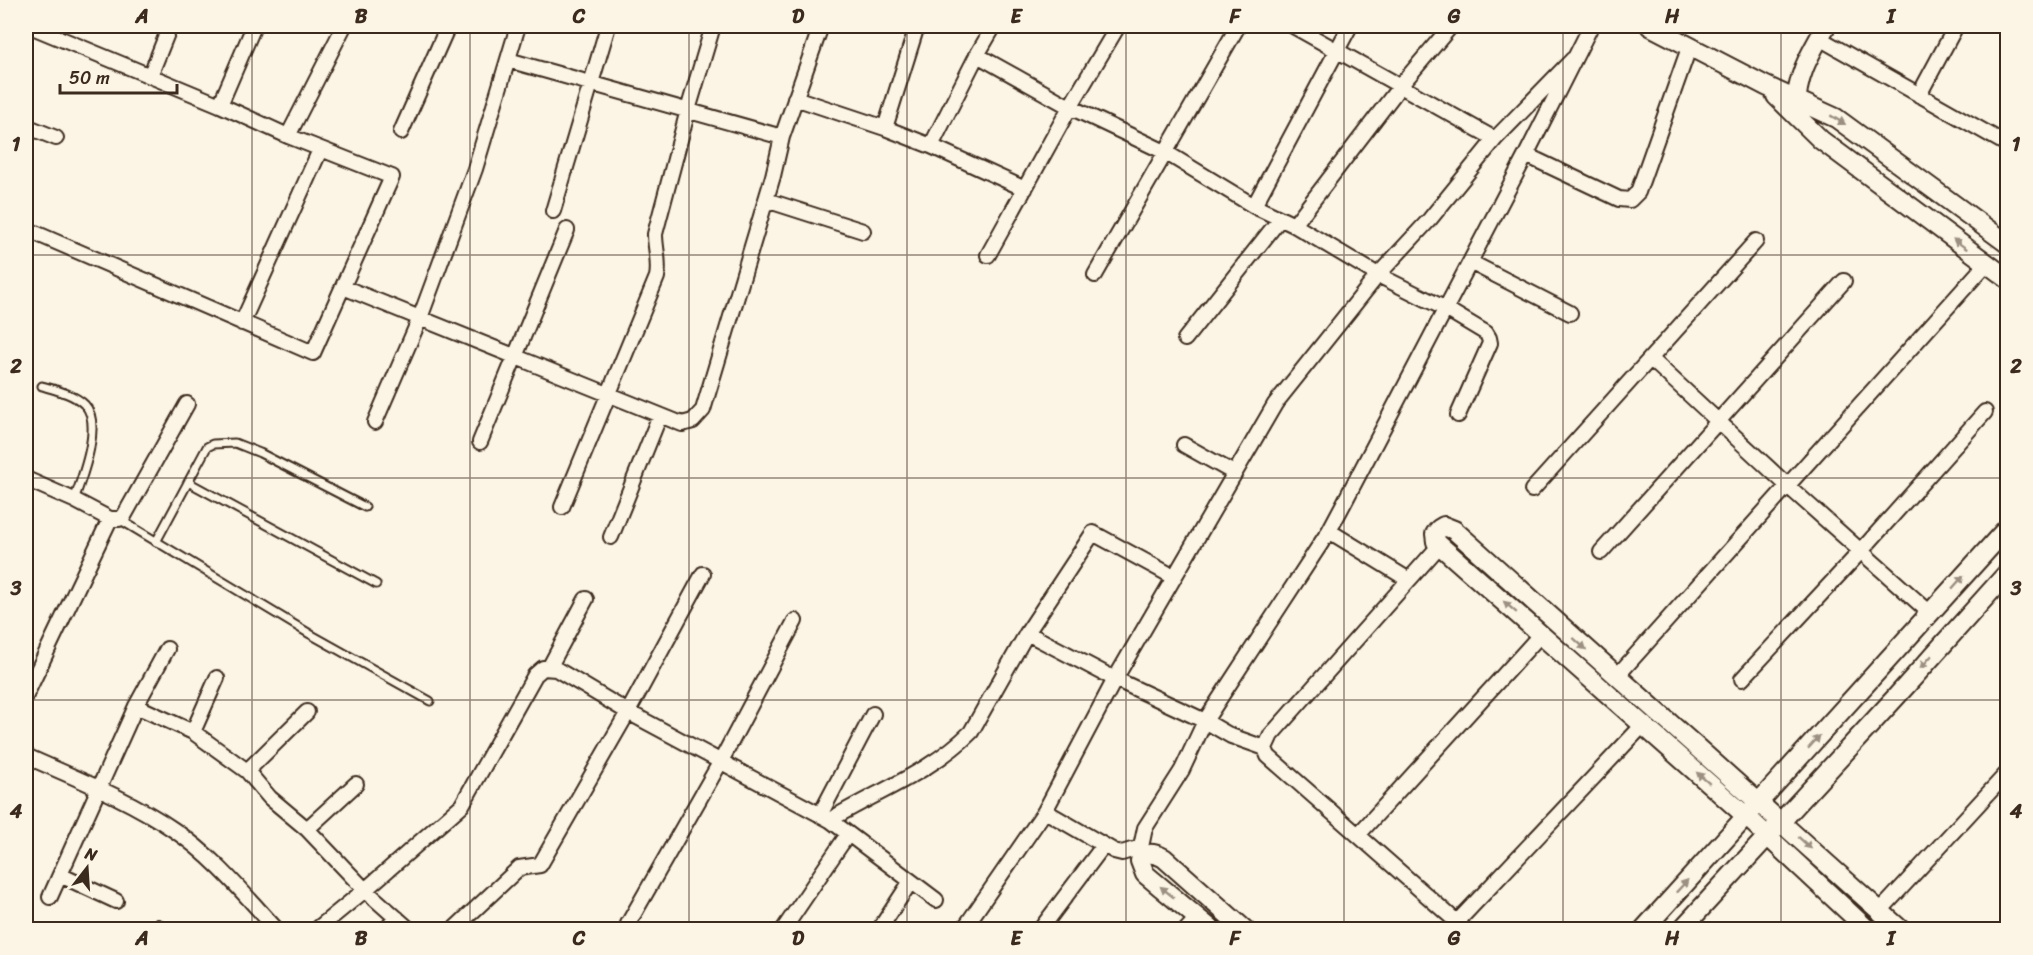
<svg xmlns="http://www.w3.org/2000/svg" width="2033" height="955" font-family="Sriracha,sans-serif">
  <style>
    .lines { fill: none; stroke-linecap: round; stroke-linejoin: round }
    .lane-casing { stroke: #3b2a1e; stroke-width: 11 }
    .street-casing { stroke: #3b2a1e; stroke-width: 18 }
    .secondary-casing { stroke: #3b2a1e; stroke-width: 22 }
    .lane { stroke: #fcf5e5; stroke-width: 7 }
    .street { stroke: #fcf5e5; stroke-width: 14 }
    .secondary { stroke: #fcf5e5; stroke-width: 18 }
    .oneway { fill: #9c9082 }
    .grid { fill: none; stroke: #3b2a1e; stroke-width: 1.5; stroke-opacity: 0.55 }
    .neatline { fill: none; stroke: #3b2a1e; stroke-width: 2 }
    .grid-label { font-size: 20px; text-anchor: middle; font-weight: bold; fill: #3b2a1e }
  </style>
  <rect width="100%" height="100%" fill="#fcf5e5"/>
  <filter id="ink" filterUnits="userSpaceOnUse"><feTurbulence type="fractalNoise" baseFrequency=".0167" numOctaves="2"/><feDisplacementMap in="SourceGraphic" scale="12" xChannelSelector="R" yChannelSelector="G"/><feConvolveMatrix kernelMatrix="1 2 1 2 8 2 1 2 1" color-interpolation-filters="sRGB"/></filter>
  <g filter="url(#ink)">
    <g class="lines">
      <g class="lane-casing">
        <path id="lane" d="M42,386C56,390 74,394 85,405C103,424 82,478 74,500
          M188,482L376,584
          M119,519L310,634L430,701
          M156,542L207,447L213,444L235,443L260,453L365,507"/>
      </g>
      <g class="street-casing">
        <path id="street" d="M30,26L220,105L288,136L344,26
          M1293,26L1495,139
          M1819,38L2008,145
          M977,55L1070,107L1165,152L1254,206L1294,225L1378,275L1446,309L1486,333L1489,338L1490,343L1458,415
          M508,60L782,137L821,26
          M150,76L170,26
          M1919,95L1956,26
          M795,98L885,128L931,146L1025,189
          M220,105L254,26
          M26,126L56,138
          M885,128L917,26
          M401,132L448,26
          M931,146L977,55L994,26
          M1526,155L1619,199L1630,200L1638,192L1690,45
          M766,200L863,231
          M1254,206L1350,26
          M553,211L608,26
          M1294,225L1401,85L1451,26
          M26,229L313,353L392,177L288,136
          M988,255L1070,107L1118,26
          M1470,262L1570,313
          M1095,275L1238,26
          M343,287L682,424L693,421L703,410L773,176L782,137
          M242,323L320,150
          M1185,339L1280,219
          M1651,359L1789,487L1930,613
          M375,422L420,318L475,169L518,26
          M480,442L567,230
          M1184,445L1234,473
          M26,479L74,500L110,519L26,695
          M1532,490L1756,241
          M562,507L657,277C660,262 655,249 655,234L688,110L713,26
          M110,519H119L124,516L187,404
          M1329,531L1409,580
          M611,537L660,415
          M1440,545L1271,735L1265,748L1268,756L1466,930
          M1601,552L1844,281
          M1027,633L1115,679L1205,721L1231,736L1265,748
          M549,668L586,599
          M1617,676L1987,263
          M1742,679L1861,551L1985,412
          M136,706L193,732L247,771L270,798L307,829L365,890L410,930
          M193,732L217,678
          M26,756C75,778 129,799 174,830C213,856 245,895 277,930
          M247,771L307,712
          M820,815L873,714
          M830,820L936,900
          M307,829L356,784
          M1358,835L1541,634
          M1141,847L1122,853L1114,851L1045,811L1115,679L1275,404L1378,275L1430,219L1495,139L1573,59
          M1143,854L1141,847L1145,828L1182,770L1205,721L1329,531L1345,501L1526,155L1591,26
          M60,875L116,901
          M50,897L136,706L167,649
          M1880,911L2008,772
          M1457,922L1643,725
          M628,924L721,761L795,621
          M158,927L160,930
          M316,930L365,890L462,805L535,675L543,668L556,669L628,712L830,820C878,791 931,772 971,732L1027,633L1093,533L1174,577
          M385,930L397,918
          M453,930L519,868L540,865L628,712L703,574
          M783,930L848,834
          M879,930L911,881
          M963,930L1045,811
          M1040,930L1104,845
          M1186,930L1198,917"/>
      </g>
      <g class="secondary-casing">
        <path id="secondary" d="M1650,26L1766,86L1836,118L2008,244
          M1776,96L1821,140L2008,279
          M1796,110C1796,76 1810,54 1826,26
          M1212,930L1145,874L1140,861C1145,851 1154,853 1164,858L1245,930
          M1643,930L2008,527
          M1681,930L1895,698L2008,572
          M1868,930L1747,817L1436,542L1435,534L1439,529L1444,526L1454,530L1901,930"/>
      </g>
      <use href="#lane" class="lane"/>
      <use href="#street" class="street"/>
      <use href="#secondary" class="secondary"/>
    </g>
    <defs><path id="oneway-solid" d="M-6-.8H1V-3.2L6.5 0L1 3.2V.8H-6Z" transform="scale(1.5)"/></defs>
    <g class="oneway">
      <use href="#oneway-solid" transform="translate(1838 120) rotate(31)"/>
      <use href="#oneway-solid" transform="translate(1960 244) rotate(-144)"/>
      <use href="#oneway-solid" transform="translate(1958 582) rotate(-48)"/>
      <use href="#oneway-solid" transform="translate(1510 607) rotate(-139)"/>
      <use href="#oneway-solid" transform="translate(1580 644) rotate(42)"/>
      <use href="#oneway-solid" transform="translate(1926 662) rotate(132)"/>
      <use href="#oneway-solid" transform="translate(1814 742) rotate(-48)"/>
      <use href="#oneway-solid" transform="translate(1703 778) rotate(-139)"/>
      <use href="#oneway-solid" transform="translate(1805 843) rotate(42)"/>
      <use href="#oneway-solid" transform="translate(1682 886) rotate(-47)"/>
      <use href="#oneway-solid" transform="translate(1167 892) rotate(-141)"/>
    </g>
  </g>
  <path class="grid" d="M252,26V930M470,26V930M689,26V930M907,26V930M1126,26V930M1344,26V930M1563,26V930M1781,26V930M26,255H2008M26,478H2008M26,700H2008"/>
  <rect width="2033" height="955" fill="none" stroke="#fcf5e5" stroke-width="66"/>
  <g transform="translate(87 868) rotate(17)" stroke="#fcf5e5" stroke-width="4.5" paint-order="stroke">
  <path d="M0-4.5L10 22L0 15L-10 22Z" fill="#3b2a1e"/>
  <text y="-9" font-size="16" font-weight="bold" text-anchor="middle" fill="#3b2a1e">N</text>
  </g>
  <path d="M60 84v9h117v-9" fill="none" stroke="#3b2a1e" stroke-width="3"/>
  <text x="69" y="84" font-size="18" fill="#3b2a1e" stroke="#fcf5e5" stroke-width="4.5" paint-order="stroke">50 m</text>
  <rect x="33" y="33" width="1967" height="889" class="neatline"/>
  <g class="grid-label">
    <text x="142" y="23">A</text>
    <text x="361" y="23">B</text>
    <text x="579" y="23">C</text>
    <text x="798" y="23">D</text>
    <text x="1016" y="23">E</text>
    <text x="1235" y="23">F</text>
    <text x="1454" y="23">G</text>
    <text x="1672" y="23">H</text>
    <text x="1891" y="23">I</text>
    <text x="16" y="151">1</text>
    <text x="2016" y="151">1</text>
    <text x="16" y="373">2</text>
    <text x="2016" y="373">2</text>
    <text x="16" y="595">3</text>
    <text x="2016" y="595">3</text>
    <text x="16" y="818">4</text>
    <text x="2016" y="818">4</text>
    <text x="142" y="945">A</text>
    <text x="361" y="945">B</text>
    <text x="579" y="945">C</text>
    <text x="798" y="945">D</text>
    <text x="1016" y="945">E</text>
    <text x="1235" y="945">F</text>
    <text x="1454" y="945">G</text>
    <text x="1672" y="945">H</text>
    <text x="1891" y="945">I</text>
  </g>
</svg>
